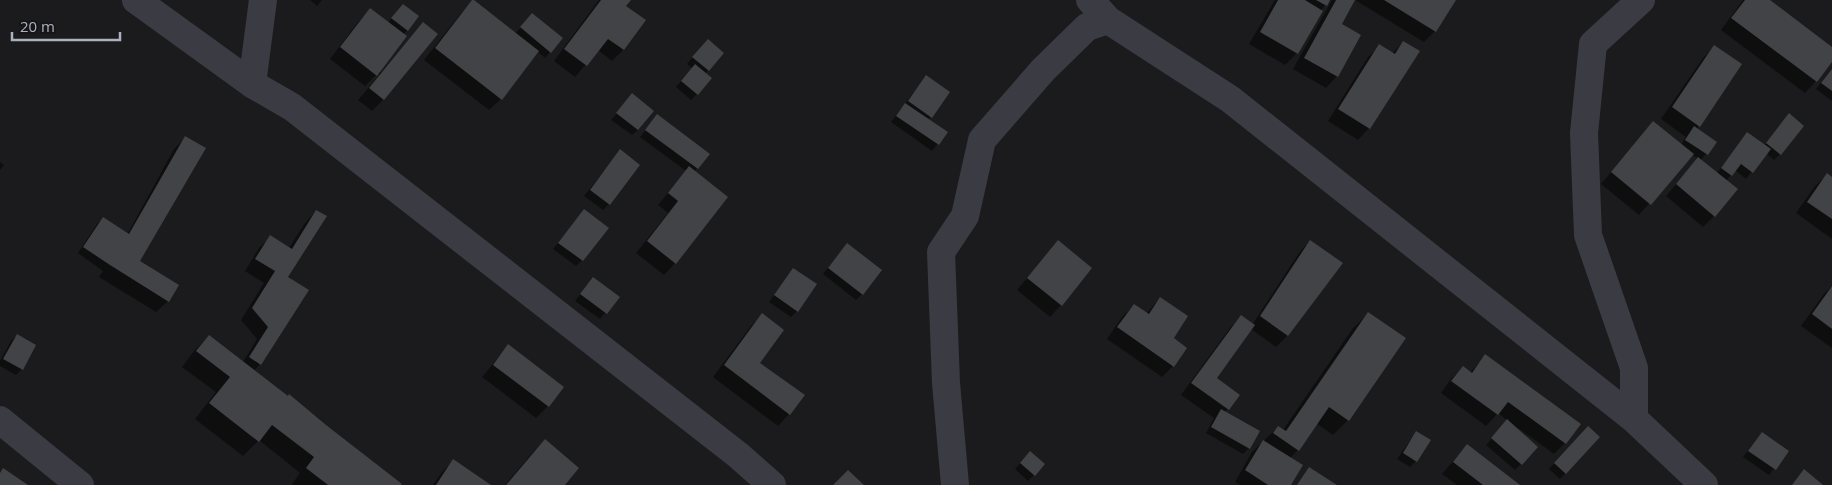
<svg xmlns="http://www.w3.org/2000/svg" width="1832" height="485" font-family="'Open Sans',sans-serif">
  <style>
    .shadow { fill: #0007 }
    .building { fill: #424347 }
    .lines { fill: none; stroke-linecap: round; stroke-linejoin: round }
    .minor { stroke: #3b3c43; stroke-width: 28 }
  </style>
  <rect width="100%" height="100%" fill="#1b1b1d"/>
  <path class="shadow" d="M310,0H322L317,6Z
    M599,0H629L625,6L623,50L612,61L598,50L575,77L554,61Z
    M1275,0H1329L1321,10L1297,53L1285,65L1249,44Z
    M1332,0H1354L1340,25L1337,76L1326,88L1293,69Z
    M1355,0H1454L1435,31L1424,42Z
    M1743,0H1768L1832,48V59L1816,81L1805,93L1721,30Z
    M473,1L515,34L526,21L550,52L545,58L537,51L501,99L489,110L424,60L462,12Z
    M370,10L388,23L397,11L417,17L403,35L379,71L381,73L423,23L436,34L383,100L372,111L358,100L380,74L378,73L365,86L330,59L359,21Z
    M1403,42L1418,52L1369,128L1358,140L1328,121L1368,57L1380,46L1392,54Z
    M702,46L723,53L705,74L697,94L691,100L676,87L692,68L687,64Z
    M1714,47L1699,126L1696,129L1715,142L1701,160L1717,173L1748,134L1764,146L1789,115L1780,154L1774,160L1766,153L1746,179L1735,170L1726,181L1714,216L1703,227L1666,196L1698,159L1692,154L1639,215L1601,184L1653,122L1681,145L1686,137L1661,119L1703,58Z
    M1832,69V101L1816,89Z
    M926,77L948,92L928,120L946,132L932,151L891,122Z
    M632,95L638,130L632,135L611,120Z
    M657,116L708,154L694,172L727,197L675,263L664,275L636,253L668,213L658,205L686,171L640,137Z
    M185,138L138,261L168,301L156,312L99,277L103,271L78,253L97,224L103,218L127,235L174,149Z
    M620,151L609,204L603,210L584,196Z
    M0,162L4,165L0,170Z
    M1827,175L1832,179V239L1796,213L1815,186Z
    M316,211L287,277L260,364L254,371L399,485H294L292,484L300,473L259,440L243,456L195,419L216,392L182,367L194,351L209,336L243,362L257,339L241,320L264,283L245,271L259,248L271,237L289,248L305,223Z
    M584,211L582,260L576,266L553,249Z
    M1310,241L1288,335L1276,347L1251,329L1215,378L1228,409L1224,412L1249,448L1243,454L1206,433L1214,418L1181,395L1230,328L1241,317L1252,325L1299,253Z
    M1058,242L1061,305L1050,317L1017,290Z
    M847,244L862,294L856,300L823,274Z
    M794,269L797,311L791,317L769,302Z
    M588,285L618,297L600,319L575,301Z
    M1832,286V348L1801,326L1824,294Z
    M1160,298L1172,339L1173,366L1162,377L1107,339L1122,317L1134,305L1146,314Z
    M1368,314L1348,420L1333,435L1316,423L1298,450L1290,458L1289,485H1240L1235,482L1252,452L1278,427L1283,430L1353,328Z
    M762,315L759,363L789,414L778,426L713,377L751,326Z
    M17,335L22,369L16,375L0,366V361L11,341Z
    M508,346L562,387L548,406L536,418L482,377Z
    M1485,356L1565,443L1554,454L1518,428L1517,430L1521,464L1515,470L1486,445L1508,421L1498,413L1486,426L1441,393L1451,379L1463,367L1470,373Z
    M1417,433L1416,461L1410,467L1397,459L1411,439Z
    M1762,433L1787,451L1769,475L1743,457Z
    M1582,434L1566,473L1560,479L1549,469Z
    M545,440L563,485H505L533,452Z
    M1467,445L1518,485H1457L1442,474Z
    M1024,459L1034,475L1028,481L1015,469Z
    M453,461L488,485H433L442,472Z"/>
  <path class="building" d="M472,0H474L539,51L502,100L435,48Z
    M601,0H631L626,6L646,20L624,50L608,39L587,66L564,49Z
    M1278,0H1305L1323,11L1298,54L1260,32Z
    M1316,0H1330L1327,6Z
    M1336,0H1355L1342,24L1361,35L1338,77L1304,58Z
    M1384,0H1456L1436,32Z
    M1745,0H1770L1832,47V62L1817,82L1731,18Z
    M403,4L419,16L408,31L391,18Z
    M370,8L407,36L377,76L340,47Z
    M532,13L563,38L551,53L520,27Z
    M423,22L438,34L384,100L369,88Z
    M708,39L724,53L709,71L692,57Z
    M1403,41L1420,51L1370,129L1338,109L1379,44L1395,54Z
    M1714,45L1742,64L1700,127L1672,107Z
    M695,64L712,78L698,95L681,81Z
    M1832,69V91L1821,83Z
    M926,75L950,92L932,118L908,101Z
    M632,93L654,111L638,130L616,113Z
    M905,103L948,132L939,145L896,116Z
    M1789,113L1804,126L1781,155L1766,143Z
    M657,114L710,154L698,169L645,130Z
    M1653,121L1694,154L1651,205L1611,172Z
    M1694,126L1717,142L1708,155L1685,140Z
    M1747,132L1771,149L1753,173L1741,164L1732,176L1721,168Z
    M185,136L206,148L140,261L179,285L169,302L110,265L83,247L103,217L129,234Z
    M620,149L640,165L610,205L590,190Z
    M1698,157L1738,189L1715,217L1676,184Z
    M689,166L728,197L676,264L647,241L678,201L668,193Z
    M1827,173L1832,177V219L1807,202Z
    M584,209L609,228L583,261L558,243Z
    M316,210L327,216L288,277L309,290L261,365L249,357L268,327L252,308L275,271L255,259L270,235L292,249Z
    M1058,240L1092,268L1062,306L1027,278Z
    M1310,240L1343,263L1288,336L1260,316Z
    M847,243L882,270L863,295L828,268Z
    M793,268L817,284L798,312L774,295Z
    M593,277L620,297L607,314L580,294Z
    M1832,286V329L1812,314Z
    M1160,297L1188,316L1174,338L1187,348L1174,367L1117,327L1134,304L1149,314Z
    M1368,312L1406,338L1349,421L1329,407L1299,451L1273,433L1278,426L1286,431Z
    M762,313L784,330L760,363L805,395L790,415L724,365Z
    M1241,315L1255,325L1217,378L1240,395L1229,410L1191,383Z
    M17,334L36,345L23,370L3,359Z
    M209,335L288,396L289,394L326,425L402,484L401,485H328L306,468L314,457L272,425L259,442L209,403L230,377L196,351Z
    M508,344L564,387L549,407L493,365Z
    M1485,354L1581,424L1566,444L1508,402L1498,415L1451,381L1463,366L1472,373Z
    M1221,409L1260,431L1250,449L1211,427Z
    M1507,419L1538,447L1522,465L1491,438Z
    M1588,426L1600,437L1566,474L1554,463Z
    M1416,431L1431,440L1417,462L1403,453Z
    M1762,432L1789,451L1776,470L1748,451Z
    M545,439L579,468L565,485H506Z
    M1263,440L1303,465L1291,485H1268L1245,470Z
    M1467,444L1520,485H1483L1453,462Z
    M1030,451L1045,464L1035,476L1020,463Z
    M453,459L491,485H436Z
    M1309,467L1337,485H1297Z
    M3,468L28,485H0V473Z
    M1804,469L1823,485H1792Z
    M848,470L864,485H833Z"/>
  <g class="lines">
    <path class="minor" d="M136,0L252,84L292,107L738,455L772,485
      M1090,0L1108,20L1230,99L1634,419L1704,485
      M252,84L263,0
      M1634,419V368L1588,235L1584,133L1593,44L1641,0
      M0,420L80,485
      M955,485L946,383L941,252L965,216L982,140L1043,70L1087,27L1108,20"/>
  </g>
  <path d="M12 32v8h108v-8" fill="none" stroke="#adb1bd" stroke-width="2.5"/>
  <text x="20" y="32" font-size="15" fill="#adb1bd" stroke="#161618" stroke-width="4" paint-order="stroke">20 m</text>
</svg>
